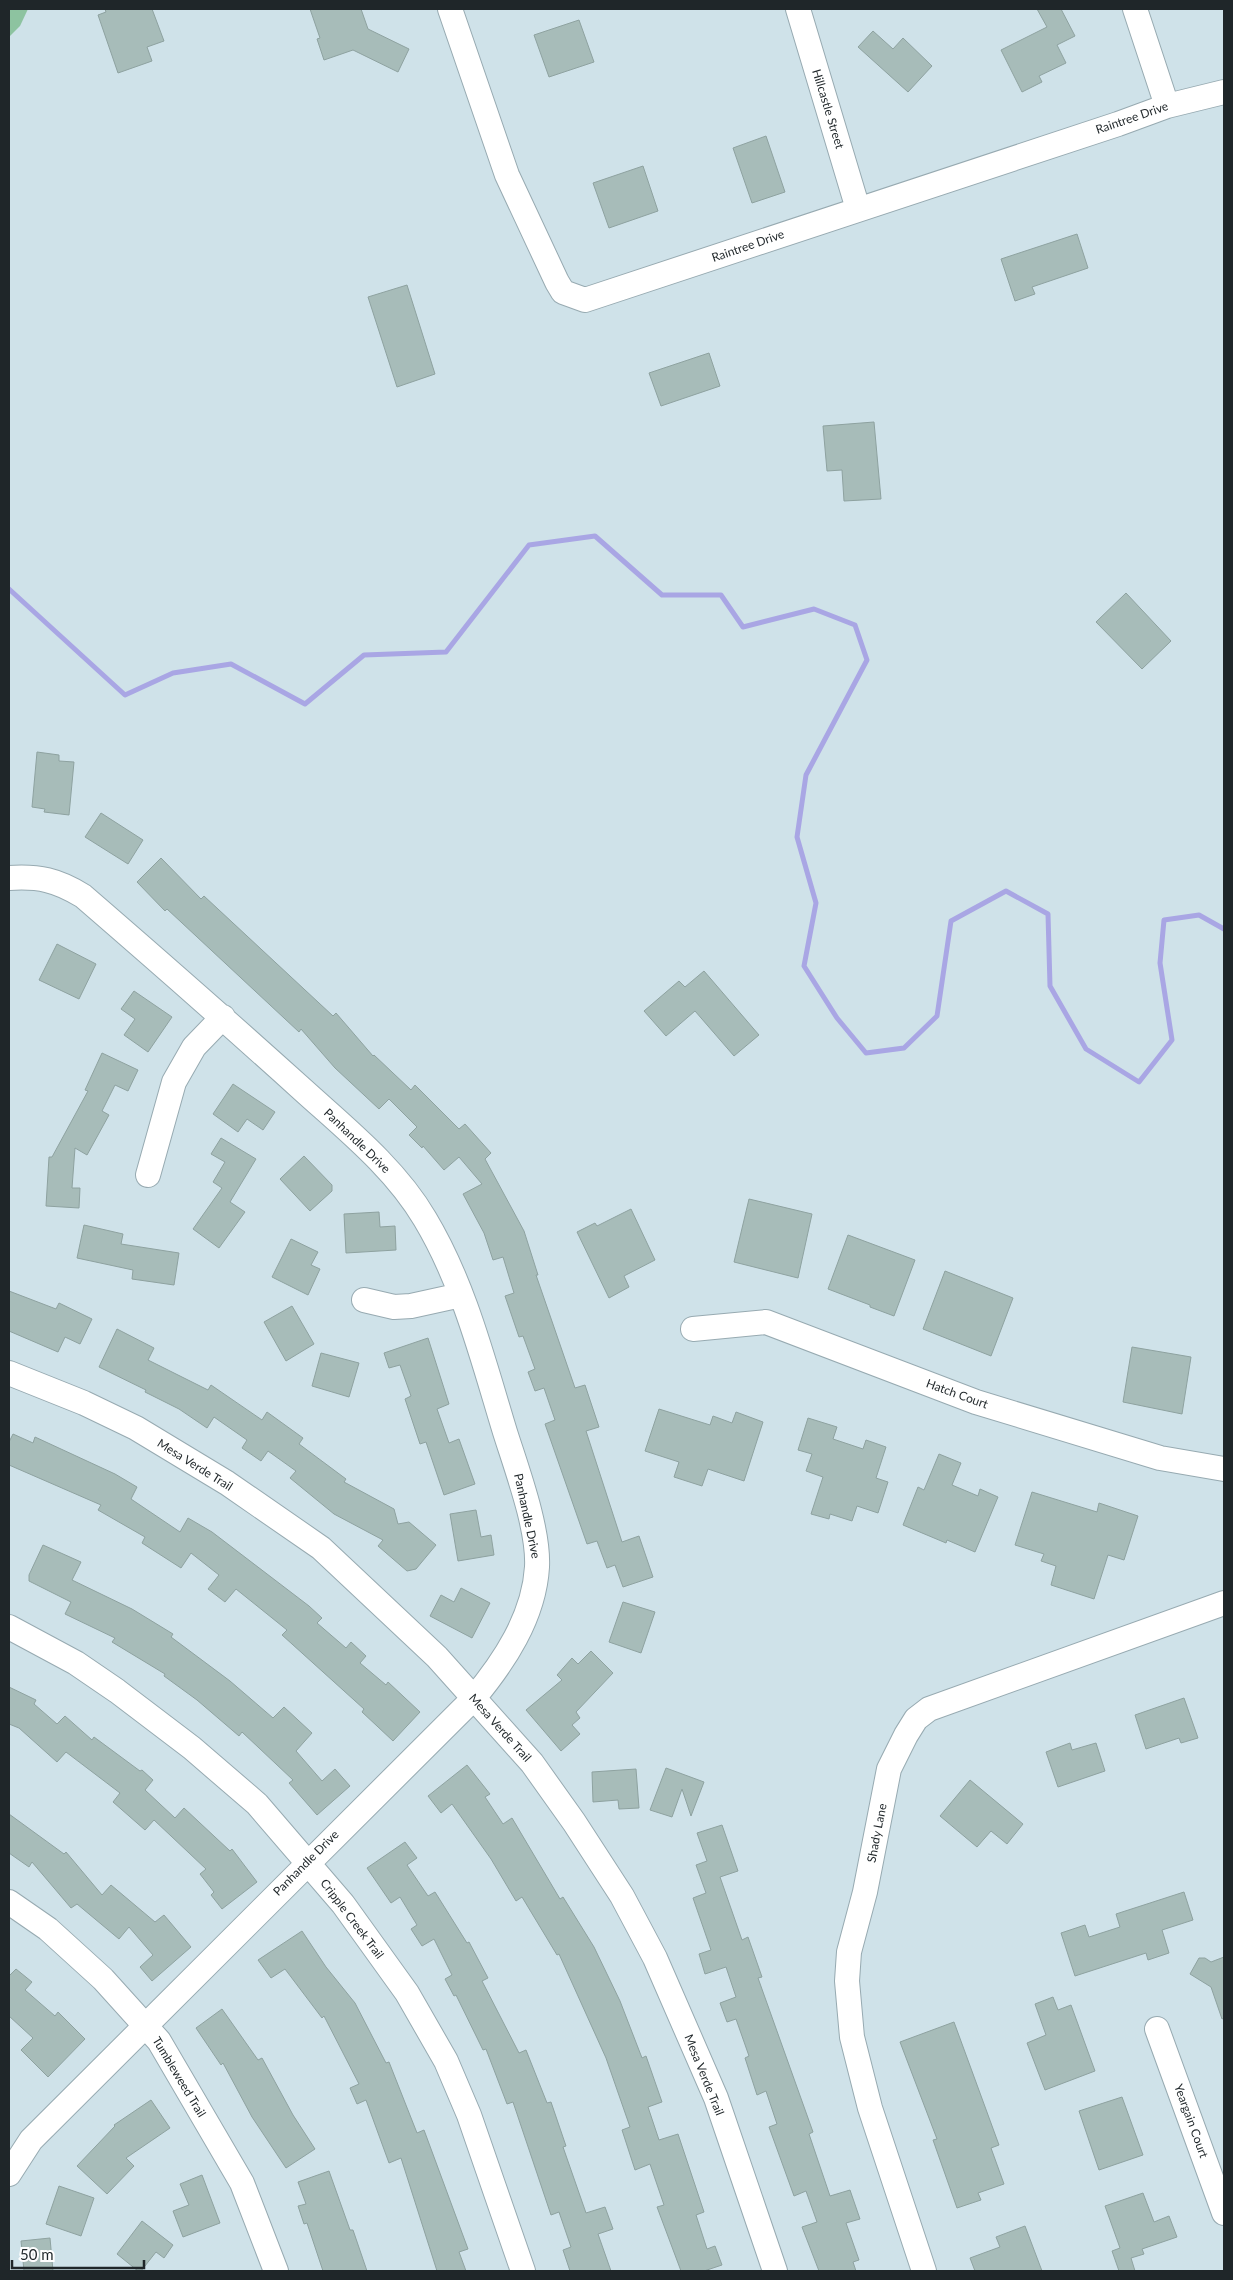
<svg xmlns="http://www.w3.org/2000/svg" width="1233" height="2280" font-family="Lato,sans-serif">
  <style>
    .green { fill: #8dc3a0 }
    .lines { fill: none; stroke-linecap: round; stroke-linejoin: round }
    .stream { stroke: #a9a6e4; stroke-width: 5 }
    .building { fill: #a7bcb9; stroke: #8ea2a0 }
    .minor-casing { stroke: #97aab1; stroke-width: 26 }
    .minor { stroke: #fff; stroke-width: 24 }
    .labels { text-anchor: middle; stroke-width: 4; stroke-linejoin: round; paint-order: stroke }
    .street-label { font-size: 12px; fill: #1f2629; stroke: #fff }
  </style>
  <rect width="100%" height="100%" fill="#cfe2e9"/>
  <path class="green" d="M9,9H28L20,26L9,37Z"/>
  <g class="lines">
    <path class="stream" d="M9,589L125,695L173,673L231,664L305,704L364,655L446,652L529,545L595,536L662,595H721L743,627L814,609L855,625L867,660L806,775L797,837L816,903L804,966L837,1018L866,1053L904,1048L937,1016L951,921L1006,891L1048,914L1050,986L1086,1049L1139,1082L1172,1040L1160,963L1164,920L1199,915L1224,929"/>
  </g>
  <path class="building" d="M105,9H152L164,41L147,47L152,61L118,73L98,15L106,12Z
    M310,9H361L368,29L409,49L398,72L353,50L324,60L317,39L320,38Z
    M1037,9H1061L1075,36L1057,45L1066,63L1039,76L1042,82L1022,92L1001,50L1047,27Z
    M579,20L594,62L549,77L534,35Z
    M873,31L893,49L903,38L932,66L908,92L858,47Z
    M766,136L785,192L752,203L733,148Z
    M643,166L658,211L609,228L593,183Z
    M1077,234L1088,268L1032,287L1035,294L1015,301L1001,259Z
    M407,285L435,374L397,387L368,297Z
    M709,353L720,386L661,406L649,373Z
    M874,422L881,499L844,501L842,470L827,471L823,426Z
    M1126,593L1171,641L1142,669L1096,622Z
    M37,752L59,755V761L74,762L69,815L44,812L45,809L32,807Z
    M101,813L143,840L128,864L85,837Z
    M161,858L201,899L204,896L333,1016L336,1013L373,1056L374,1055L411,1090L415,1085L459,1129L465,1124L491,1153L485,1159L524,1231L538,1275H536L575,1388L585,1385L599,1427L586,1431L622,1542L639,1536L653,1577L623,1587L615,1565L607,1568L597,1541L587,1544L545,1424L555,1420L544,1388L535,1391L528,1372L535,1369L523,1336L519,1337L505,1296L514,1293L503,1257L493,1260L484,1233L463,1194L482,1184L459,1157L444,1170L423,1146L422,1148L409,1135L417,1127L389,1099L379,1109L335,1068L301,1029L299,1032L167,909L165,911L137,882Z
    M57,944L96,964L79,999L39,980Z
    M704,971L759,1035L734,1056L695,1011L666,1036L644,1011L679,981L685,987Z
    M134,991L172,1017L148,1052L124,1035L135,1019L121,1009Z
    M102,1053L138,1070L128,1091L115,1085L102,1111L109,1115L87,1155L75,1148L72,1188H80L79,1208L46,1206L49,1157H52L88,1091L85,1090Z
    M233,1084L275,1112L263,1130L247,1119L238,1132L213,1114Z
    M221,1138L256,1159L230,1202L245,1212L219,1248L193,1229L222,1188L213,1182L225,1162L211,1154Z
    M304,1156L332,1185V1191L310,1211L280,1179Z
    M749,1199L812,1214L798,1278L734,1262Z
    M631,1209L655,1260L624,1276L629,1287L609,1298L577,1232L595,1223L597,1226Z
    M379,1212L380,1227L395,1226L396,1250L346,1253L344,1214Z
    M84,1225L123,1234L121,1244L179,1253L174,1285L132,1279L133,1270L77,1258Z
    M848,1235L915,1260L894,1316L870,1307V1305L828,1289Z
    M291,1239L318,1252L311,1265L320,1269L308,1295L272,1277Z
    M945,1271L1013,1298L991,1356L923,1329Z
    M9,1291L56,1309L59,1303L92,1319L80,1344L65,1337L58,1352L9,1331Z
    M292,1306L314,1344L286,1361L264,1322Z
    M117,1329L154,1348L148,1360L208,1390L211,1385L262,1420L267,1412L303,1438L299,1444L346,1479L344,1482L394,1509L398,1524L409,1522L436,1545L416,1569L407,1571L378,1546L383,1540L334,1514L290,1478L296,1471L268,1451L261,1461L242,1448L247,1440L214,1417L207,1428L179,1409L145,1392L146,1390L99,1367Z
    M428,1338L449,1404L437,1409L449,1443L459,1439L475,1484L444,1495L426,1442L420,1444L405,1399L411,1396L400,1365L389,1368L384,1353Z
    M1132,1347L1191,1357L1182,1414L1123,1402Z
    M321,1353L359,1363L349,1397L312,1386Z
    M659,1409L710,1425L713,1416L732,1423L736,1412L763,1422L744,1481L708,1469L702,1486L674,1477L679,1462L645,1451Z
    M808,1418L837,1427L833,1439L863,1449L866,1440L886,1447L876,1478L888,1482L878,1513L857,1506L852,1521L830,1514L829,1519L811,1514L823,1477L806,1471L812,1454L798,1450Z
    M13,1434L33,1443L35,1437L115,1474L137,1487L131,1499L180,1532L188,1518L212,1532L309,1606L322,1618L317,1623L346,1648L351,1642L366,1656L360,1663L386,1685L388,1682L420,1712L393,1741L362,1712L364,1709L282,1635L287,1630L236,1589L225,1602L208,1589L219,1575L191,1553L181,1568L142,1543L145,1537L98,1510L101,1505L9,1465V1442Z
    M939,1454L961,1463L952,1485L978,1496L980,1489L998,1497L975,1552L947,1540L946,1543L903,1525L918,1487L924,1490Z
    M1032,1492L1097,1512L1099,1503L1138,1516L1124,1560L1108,1555L1094,1599L1051,1585L1056,1566L1041,1561L1044,1554L1015,1545Z
    M476,1510L481,1537L491,1535L494,1555L458,1561L450,1514Z
    M43,1545L81,1562L72,1580L132,1609L173,1634L171,1637L230,1681L273,1718L284,1707L312,1733L296,1751L322,1781L335,1769L350,1786L317,1815L289,1783L293,1780L242,1732L239,1736L197,1700L164,1676L165,1674L112,1642L115,1638L65,1614L71,1602L29,1581V1575Z
    M461,1588L490,1603L472,1638L430,1616L441,1595L454,1602Z
    M623,1602L655,1612L641,1653L609,1642Z
    M591,1651L613,1673L576,1712L580,1718L572,1725L580,1734L561,1751L526,1710L562,1680L557,1675L572,1658L578,1664Z
    M9,1687L36,1700L34,1704L57,1724L65,1716L92,1740L94,1737L140,1771L142,1770L153,1780L145,1790L175,1818L184,1808L230,1851L232,1849L257,1882L222,1909L211,1895L214,1892L200,1874L206,1869L154,1820L145,1830L113,1802L120,1793L66,1752L57,1762L19,1728L9,1724Z
    M1184,1698L1198,1738L1181,1743L1179,1738L1146,1749L1135,1715Z
    M1070,1743L1072,1750L1096,1743L1105,1771L1058,1787L1046,1752Z
    M467,1765L490,1794L485,1797L503,1824L512,1818L560,1899L563,1897L594,1947L620,2001L642,2058L646,2056L662,2102L648,2107L659,2140L678,2134L704,2212L696,2215L707,2249L715,2246L722,2265L704,2271H681L657,2207L664,2205L650,2164L635,2170L622,2130L630,2127L606,2058L559,1954L557,1955L522,1897L516,1901L491,1859L452,1804L441,1813L428,1796Z
    M666,1768L704,1782L691,1816L682,1789L672,1817L650,1810Z
    M636,1769L639,1808L619,1809L618,1800L593,1802L592,1772Z
    M970,1780L1023,1824L1007,1844L991,1831L977,1847L940,1816Z
    M9,1814L64,1854L66,1852L102,1895L111,1885L155,1922L164,1915L191,1947L152,1981L140,1967L153,1955L129,1927L119,1939L77,1904L71,1908L32,1862L29,1867L9,1853Z
    M722,1825L738,1871L720,1877L742,1940L748,1937L762,1977L758,1978L813,2132L809,2134L830,2196L850,2190L860,2219L846,2223L859,2260L853,2262L856,2271H819L802,2227L817,2222L806,2191L794,2196L769,2127L777,2124L766,2091L757,2095L745,2058L749,2056L736,2019L727,2022L720,2003L736,1997L726,1967L705,1974L699,1954L711,1950L693,1898L706,1893L696,1865L707,1861L697,1833Z
    M405,1842L417,1858L407,1865L428,1896L435,1892L467,1943L469,1942L488,1978L482,1981L519,2053L526,2050L547,2103L551,2102L566,2146L563,2147L586,2213L605,2207L613,2229L598,2234L611,2271H570L563,2250L571,2247L559,2212L551,2215L513,2102L507,2104L486,2049L483,2050L456,1995L454,1996L445,1979L452,1975L434,1939L422,1946L411,1929L417,1925L400,1897L391,1903L367,1868Z
    M1184,1892L1193,1920L1162,1930L1169,1953L1148,1960L1146,1953L1075,1976L1061,1933L1085,1925L1089,1937L1120,1927L1116,1914Z
    M302,1931L326,1967L355,2003L386,2063L389,2062L417,2133L424,2130L468,2249L459,2252L466,2271H437L401,2158L389,2163L366,2100L357,2104L350,2088L359,2084L324,2016L322,2018L285,1969L271,1978L258,1960Z
    M1224,1957V2018L1222,2019L1211,1987L1190,1974L1199,1958H1205L1211,1962Z
    M16,1969L32,1982L25,1990L55,2016L58,2012L85,2039L48,2077L21,2050L33,2038L9,2016V1976Z
    M1053,1997L1058,2010L1071,2005L1095,2071L1045,2090L1027,2043L1046,2035L1035,2004Z
    M222,2009L258,2060L262,2058L293,2115L315,2149L286,2168L252,2117L223,2063L221,2065L196,2028Z
    M954,2022L999,2145L991,2148L1004,2184L978,2193L981,2200L957,2208L933,2140L937,2139L900,2042Z
    M1122,2097L1143,2155L1099,2170L1079,2111Z
    M151,2100L170,2128L126,2158L134,2166L107,2194L77,2166L115,2126L114,2125Z
    M329,2171L350,2230H353L367,2271H323L307,2223L304,2224L298,2206L306,2204L298,2182Z
    M202,2175L220,2223L183,2237L173,2211L189,2205L180,2184Z
    M59,2186L94,2198L81,2236L46,2224Z
    M1143,2193L1154,2222L1169,2216L1177,2237L1142,2249L1144,2254L1131,2258L1135,2271H1119L1112,2251L1120,2248L1105,2206Z
    M142,2221L173,2245L164,2258L156,2252L141,2271H138L117,2254Z
    M1025,2226L1042,2271H975L970,2258L1000,2247L996,2237Z
    M50,2238L53,2271H24L21,2241Z"/>
  <g class="lines">
    <g class="minor-casing">
      <path id="minor" d="M450,9L507,175L557,282L563,292L585,300L1118,124L1167,106L1224,92
        M798,9L858,209
        M1135,9L1167,106
        M9,878C39,876 57,880 83,896C157,960 230,1024 303,1090C346,1129 395,1168 425,1219C464,1284 483,1360 505,1432C517,1470 539,1529 537,1567C534,1617 504,1662 473,1699L31,2140L9,2174
        M148,1175L174,1082L194,1047L223,1017
        M364,1300L394,1307L411,1306L461,1295
        M693,1329L766,1322L976,1402L1160,1458L1224,1469
        M9,1373L84,1403L136,1428L227,1483L321,1548L437,1657L532,1763L574,1822L622,1896L655,1958L716,2098L775,2271
        M9,1627L76,1663L117,1691L192,1748L257,1804L343,1904L407,1993L446,2061L469,2115L523,2271
        M9,1902L48,1929L103,1979L159,2041L242,2183L276,2271
        M1157,2029L1224,2213
        M924,2271L870,2108L852,2037L847,1981L849,1952L865,1892L889,1769L906,1735L916,1719L929,1709L1224,1603"/>
    </g>
    <use href="#minor" class="minor"/>
  </g>
  <g class="labels">
    <g class="street-label">
      <text transform="translate(828 109) rotate(73)" y="4">Hillcastle Street</text>
      <text transform="translate(1132 118) rotate(-19)" y="4">Raintree Drive</text>
      <text transform="translate(748 246) rotate(-19)" y="4">Raintree Drive</text>
      <text transform="translate(357 1141) rotate(44)" y="4">Panhandle Drive</text>
      <text transform="translate(957 1394) rotate(20)" y="4">Hatch Court</text>
      <text transform="translate(195 1465) rotate(32)" y="4">Mesa Verde Trail</text>
      <text transform="translate(527 1516) rotate(78)" y="4">Panhandle Drive</text>
      <text transform="translate(500 1728) rotate(48)" y="4">Mesa Verde Trail</text>
      <text transform="translate(877 1833) rotate(-79)" y="4">Shady Lane</text>
      <text transform="translate(306 1863) rotate(-45)" y="4">Panhandle Drive</text>
      <text transform="translate(352 1919) rotate(53)" y="4">Cripple Creek Trail</text>
      <text transform="translate(704 2075) rotate(68)" y="4">Mesa Verde Trail</text>
      <text transform="translate(179 2077) rotate(59)" y="4">Tumbleweed Trail</text>
      <text transform="translate(1191 2121) rotate(70)" y="4">Yeargain Court</text>
    </g>
  </g>
  <rect width="1233" height="2280" fill="none" stroke="#1f2629" stroke-width="20"/>
  <path d="M12 2260v8h132v-8" fill="none" stroke="#1f2629" stroke-width="2.5"/>
  <text x="20" y="2260" font-size="15" fill="#1f2629" stroke="#ffffff" stroke-width="4" paint-order="stroke">50 m</text>
</svg>
